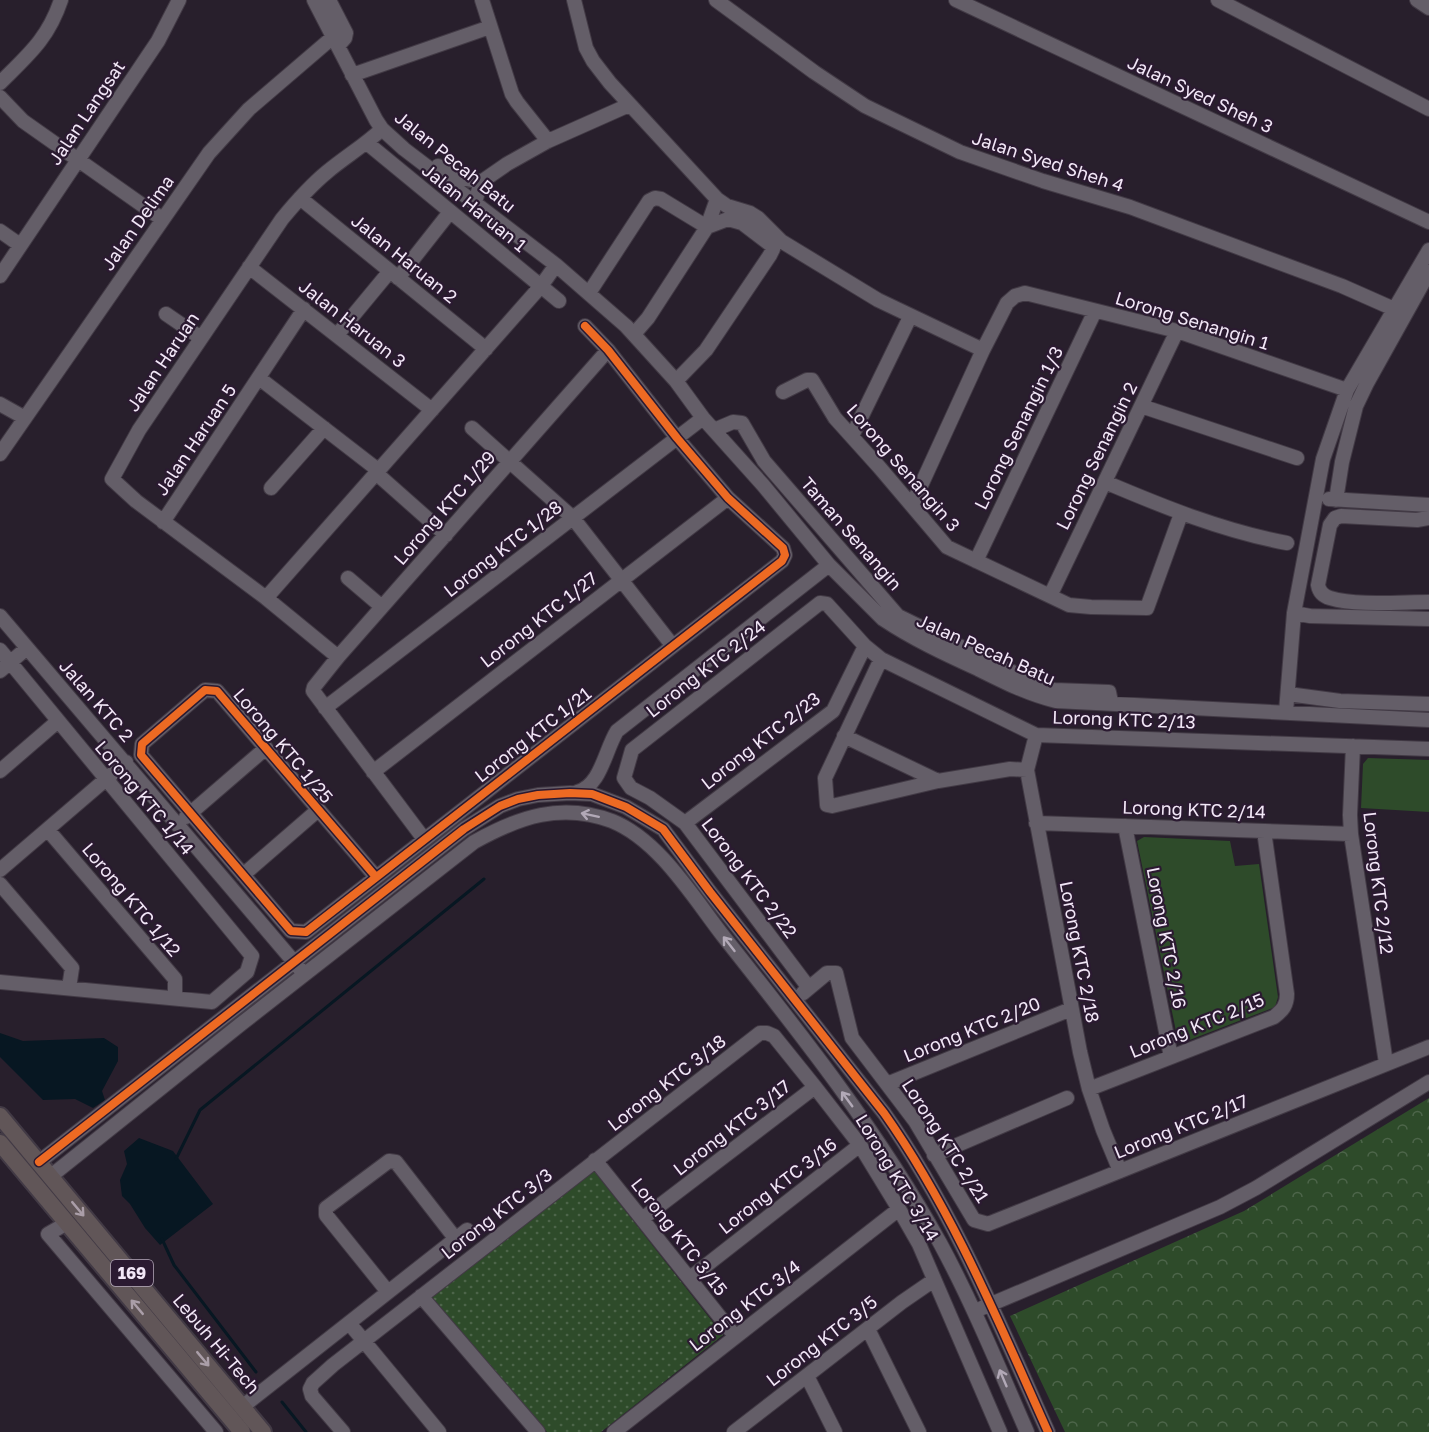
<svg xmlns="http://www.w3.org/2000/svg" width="1429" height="1432" font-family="'Golos Text',sans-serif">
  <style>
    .green { fill: #2e4b2a }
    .forest { fill: url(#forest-crowns) }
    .park { fill: url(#park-dots) }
    .water { fill: #071722 }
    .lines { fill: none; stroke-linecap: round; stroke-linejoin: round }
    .stream { stroke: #071722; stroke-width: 3 }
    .minor-casing { stroke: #423a45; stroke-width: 16 }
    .major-casing { stroke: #423a45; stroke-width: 20 }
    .minor { stroke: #645e68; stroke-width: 14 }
    .major { stroke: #615658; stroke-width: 16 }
    .cycleway-casing { stroke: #2b1a31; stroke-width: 11 }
    .cycleway { stroke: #ed6a23; stroke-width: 8 }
    .oneway { stroke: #b2a9b7 }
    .oneway2 { stroke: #aa9ea8 }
    .labels { text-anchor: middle; stroke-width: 4.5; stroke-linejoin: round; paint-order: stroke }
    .shield { fill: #2b1a31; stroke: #b6aabc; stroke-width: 1.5 }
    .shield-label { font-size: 16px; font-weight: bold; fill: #f2e7f7 }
    .street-label { font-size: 18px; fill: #f2e7f7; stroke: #2b1a31 }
  </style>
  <defs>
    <pattern id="forest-crowns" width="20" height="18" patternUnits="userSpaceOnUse" patternTransform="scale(1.5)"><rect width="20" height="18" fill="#2e4b2a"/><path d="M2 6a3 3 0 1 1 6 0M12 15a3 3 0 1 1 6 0" fill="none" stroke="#4d654a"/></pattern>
    <pattern id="park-dots" width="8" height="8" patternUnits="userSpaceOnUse" patternTransform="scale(1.5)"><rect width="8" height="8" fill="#2e4b2a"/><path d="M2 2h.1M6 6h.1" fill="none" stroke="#4d654a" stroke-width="1.8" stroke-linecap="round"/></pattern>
  </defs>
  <rect width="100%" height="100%" fill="#281f2c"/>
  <path class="green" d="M1368,758L1429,760V812L1361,808L1363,764Z
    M1144,837L1230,841L1235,866L1259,864L1278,997L1275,1007L1187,1041L1177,1036L1137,841Z"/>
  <path class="forest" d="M1429,1098V1432H1065L1010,1316L1244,1211Z"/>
  <path class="park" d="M594,1171L723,1335L601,1432H547L430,1296Z"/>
  <path class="water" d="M0,1033L23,1041L104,1038L118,1047V1061L102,1091L105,1100L93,1108L75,1099L43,1100L0,1057Z
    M139,1138L173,1151L213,1204L160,1245L145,1228L130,1204L122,1196L120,1180L127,1164L124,1151Z"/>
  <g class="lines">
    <path class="stream" d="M176,1159L200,1110L484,879
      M162,1239L174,1265L256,1372
      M282,1402L306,1432"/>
    <g class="minor-casing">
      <path id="minor" d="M314,0L376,120L382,129L404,149L556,265L626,326L676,381L703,418L763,485L829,565L883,619C913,639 945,654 978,669C1004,682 1028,694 1056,701L1429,720
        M329,0L346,33L345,38L338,46
        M482,0L512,94L517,102L548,141
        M574,0L586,48L593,61L610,83L717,199L727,206L750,213L758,218L781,241L878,300L983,350
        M716,0L814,72L865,106L960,152L1043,181L1130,207L1342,286L1394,309
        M956,0L1429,222
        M1218,0L1429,109
        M1417,0L1429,8
        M352,75L490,27
        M0,83C28,55 48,39 61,0
        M0,97L23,121L162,219
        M367,143L559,301
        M438,166L462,178L481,182
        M300,198L486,349
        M475,202L481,182L507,164L548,141L629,105
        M0,231L20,245
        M249,267L432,410
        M0,276L158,41L179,0
        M398,278L450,212
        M589,293L649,201L655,198L661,199L707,227L728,219L742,223L771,245L773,249L770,255L706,350L676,381
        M166,314L201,338
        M634,334L648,318L707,227L717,199
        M337,335L390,271
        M259,378L378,470
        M783,392L807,380H812L835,418L880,468L947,547L1069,605L1091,607L1147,608L1181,514
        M0,404L25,418
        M1141,406L1297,458
        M472,428L573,518L672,645
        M714,430L733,422L742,423L764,461L898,616L1043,687L1054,690L1109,692L1111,702
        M852,436L910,317
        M0,454L209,153L249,109L333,37
        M376,473L446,535
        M1105,482C1164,507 1223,531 1287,543
        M271,488L324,428
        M1329,499L1429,505
        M1336,500L1342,462L1356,406L1367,383L1429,272
        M912,505L983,350L1007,303L1015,296L1025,293L1177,331L1347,390
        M1429,518L1417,520L1341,516L1335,518L1330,525L1318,585C1319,591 1323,596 1330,598C1356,606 1400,602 1429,602
        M163,522L304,309
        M976,561L1095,311
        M348,578L382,607
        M1050,596L1177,331
        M266,598L541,286L556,265
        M1294,613L1310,616L1429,619
        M0,616L300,969
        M0,650L252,956L247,972L212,1002L0,982
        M338,657L266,598L136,501L112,479L139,430L282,219C296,202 310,186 327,172C345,157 365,145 382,129
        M881,659L825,778L827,805L832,806L938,781L1010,769L1027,770
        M0,671L27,648
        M1288,694L1340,701L1429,704
        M325,708L703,418
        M1286,712L1294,613L1323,459L1347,390L1429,250
        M1036,735L1027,770L1080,1052L1089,1089L1103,1130L1120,1171
        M844,736L938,781
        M1353,746L1350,815L1351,834L1386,1063
        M0,771L58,721
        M373,772L728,498
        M577,792C601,786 605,750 617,731L829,565
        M186,817L266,748
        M685,823L833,711L865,646
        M1036,823L1351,834
        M1125,826L1171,1057
        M48,830L175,979V997
        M424,839L313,691L314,687L338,657L608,350
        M0,870L126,762
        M243,875L318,810
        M376,877L217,691L205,690L142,744L141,755L291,931L306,932L782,561L785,555L783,548L728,498L677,438L608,350L585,326
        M0,884L72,968L69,988
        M809,988L685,823L650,798L631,788L624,778L632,750L820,603L827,604L865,646L881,659L1036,735L1429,749
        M803,993L827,973H836L852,1038L915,1121L974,1220L988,1224L1429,1047
        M887,1084L1071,1009
        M1089,1089L1274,1017C1283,1010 1287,1005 1287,994L1264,831
        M934,1155L1067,1098
        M595,1160L735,1336
        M39,1162L464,829L500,806L518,799L538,795L570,793L592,794L626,807L663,829L710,892L884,1113C953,1211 999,1323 1048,1432
        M51,1176L241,1024L474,842C519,817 561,802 612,821C659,840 693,897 724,937C801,1034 880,1134 940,1243C973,1304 999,1368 1027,1432
        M642,1219L815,1087
        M67,1223L48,1234L216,1432
        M690,1278L860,1145
        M388,1292L326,1215V1208L389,1161L396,1162L455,1238
        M421,1296L538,1432
        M982,1308L1220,1207L1256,1188L1429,1082
        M349,1323L439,1432
        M868,1329L919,1432
        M807,1376L835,1432
        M242,1407L467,1230
        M343,1432L312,1396L310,1389L313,1383L333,1365L760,1033H767L774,1036L815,1087L860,1145L899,1209L919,1244L1000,1432
        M614,1432L899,1209
        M734,1432L902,1302L934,1280"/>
    </g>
    <g class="major-casing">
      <path id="major" d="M0,1116L263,1432
        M0,1143L242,1432"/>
    </g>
    <use href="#minor" class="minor"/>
    <use href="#major" class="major"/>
    <g class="cycleway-casing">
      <path id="cycleway" d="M376,877L217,691L205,690L142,744L141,755L291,931L306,932L782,561L785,555L783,548L728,498L677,438L608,350L585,326
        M39,1162L464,829L500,806L518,799L538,795L570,793L592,794L626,807L663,829L710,892L884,1113C953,1211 999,1323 1048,1432"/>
    </g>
    <use href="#cycleway" class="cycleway"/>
  </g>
  <defs><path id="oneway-shaft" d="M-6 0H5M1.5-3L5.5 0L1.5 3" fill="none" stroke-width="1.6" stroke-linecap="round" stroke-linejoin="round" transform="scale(1.5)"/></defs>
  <g class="oneway">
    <use href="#oneway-shaft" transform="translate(590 815) rotate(-168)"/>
    <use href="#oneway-shaft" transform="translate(729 944) rotate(-128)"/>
    <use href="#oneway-shaft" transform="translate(847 1099) rotate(-126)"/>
    <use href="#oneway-shaft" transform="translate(1003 1378) rotate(-113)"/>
  </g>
  <g class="oneway2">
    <use href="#oneway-shaft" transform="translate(78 1209) rotate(50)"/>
    <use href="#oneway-shaft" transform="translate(137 1307) rotate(-130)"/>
    <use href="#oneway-shaft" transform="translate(203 1359) rotate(50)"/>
  </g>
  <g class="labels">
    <rect class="shield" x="111" y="1260" width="42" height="26" rx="4.5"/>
    <g class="shield-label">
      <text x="132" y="1279">169</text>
    </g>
    <g class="street-label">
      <text transform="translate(1200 95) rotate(25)" y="6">Jalan Syed Sheh 3</text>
      <text transform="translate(87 113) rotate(-56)" y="6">Jalan Langsat</text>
      <text transform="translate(455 162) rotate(39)" y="6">Jalan Pecah Batu</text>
      <text transform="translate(1048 162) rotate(18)" y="6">Jalan Syed Sheh 4</text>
      <text transform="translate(474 208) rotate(39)" y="6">Jalan Haruan 1</text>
      <text transform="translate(138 223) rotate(-55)" y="6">Jalan Delima</text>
      <text transform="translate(404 259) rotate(39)" y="6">Jalan Haruan 2</text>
      <text transform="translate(1192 321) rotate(17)" y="6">Lorong Senangin 1</text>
      <text transform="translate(352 324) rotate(38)" y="6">Jalan Haruan 3</text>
      <text transform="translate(163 362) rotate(-56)" y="6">Jalan Haruan</text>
      <text transform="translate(1019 428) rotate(-64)" y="6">Lorong Senangin 1/3</text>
      <text transform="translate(196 440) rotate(-56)" y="6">Jalan Haruan 5</text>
      <text transform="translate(1097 456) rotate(-64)" y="6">Lorong Senangin 2</text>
      <text transform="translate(903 468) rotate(49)" y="6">Lorong Senangin 3</text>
      <text transform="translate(445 508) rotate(-49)" y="6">Lorong KTC 1/29</text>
      <text transform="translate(851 534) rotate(49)" y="6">Taman Senangin</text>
      <text transform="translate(503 549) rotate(-38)" y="6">Lorong KTC 1/28</text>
      <text transform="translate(539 620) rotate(-38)" y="6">Lorong KTC 1/27</text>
      <text transform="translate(986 650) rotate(24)" y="6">Jalan Pecah Batu</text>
      <text transform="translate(706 669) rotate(-38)" y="6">Lorong KTC 2/24</text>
      <text transform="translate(96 701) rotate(49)" y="6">Jalan KTC 2</text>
      <text transform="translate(1124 720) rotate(2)" y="6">Lorong KTC 2/13</text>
      <text transform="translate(533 735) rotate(-38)" y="6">Lorong KTC 1/21</text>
      <text transform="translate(761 741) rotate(-38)" y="6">Lorong KTC 2/23</text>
      <text transform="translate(283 746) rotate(50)" y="6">Lorong KTC 1/25</text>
      <text transform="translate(144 798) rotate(50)" y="6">Lorong KTC 1/14</text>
      <text transform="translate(1194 810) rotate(2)" y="6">Lorong KTC 2/14</text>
      <text transform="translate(749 878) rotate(53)" y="6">Lorong KTC 2/22</text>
      <text transform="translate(1378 883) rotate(83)" y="6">Lorong KTC 2/12</text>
      <text transform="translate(131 900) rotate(50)" y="6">Lorong KTC 1/12</text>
      <text transform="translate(1166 938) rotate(79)" y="6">Lorong KTC 2/16</text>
      <text transform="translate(1079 952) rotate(79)" y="6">Lorong KTC 2/18</text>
      <text transform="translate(1197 1026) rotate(-22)" y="6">Lorong KTC 2/15</text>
      <text transform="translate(972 1030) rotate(-22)" y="6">Lorong KTC 2/20</text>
      <text transform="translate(667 1083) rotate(-38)" y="6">Lorong KTC 3/18</text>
      <text transform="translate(1181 1127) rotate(-22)" y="6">Lorong KTC 2/17</text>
      <text transform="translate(732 1128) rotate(-38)" y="6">Lorong KTC 3/17</text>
      <text transform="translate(945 1141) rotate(57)" y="6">Lorong KTC 2/21</text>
      <text transform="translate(897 1178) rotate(59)" y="6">Lorong KTC 3/14</text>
      <text transform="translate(778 1186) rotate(-38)" y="6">Lorong KTC 3/16</text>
      <text transform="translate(497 1214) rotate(-38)" y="6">Lorong KTC 3/3</text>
      <text transform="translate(679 1237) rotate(52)" y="6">Lorong KTC 3/15</text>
      <text transform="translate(745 1306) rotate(-38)" y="6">Lorong KTC 3/4</text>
      <text transform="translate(822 1341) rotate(-38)" y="6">Lorong KTC 3/5</text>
      <text transform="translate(216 1344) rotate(50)" y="6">Lebuh Hi-Tech</text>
    </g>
  </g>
</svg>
